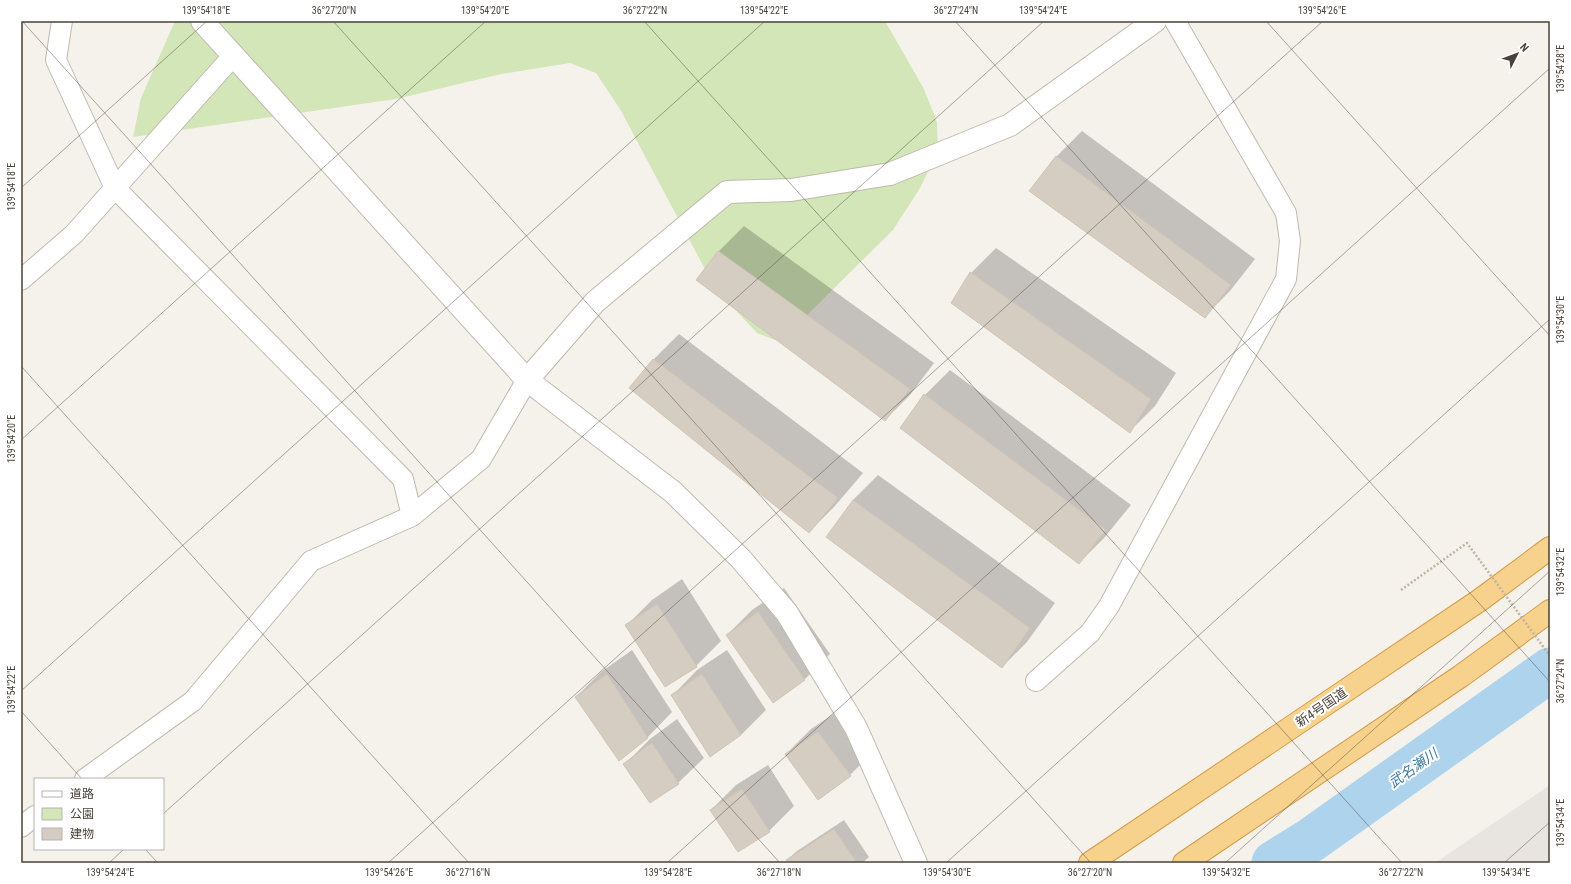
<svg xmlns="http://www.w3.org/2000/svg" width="1571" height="884" font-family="'Roboto Condensed','Noto Sans JP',sans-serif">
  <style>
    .industrial { fill: #e8e4e0 }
    .green { fill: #d2e6b8 }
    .shadow { fill: #0003 }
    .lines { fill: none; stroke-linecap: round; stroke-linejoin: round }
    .river { stroke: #add4ec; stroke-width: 45 }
    .building { fill: #d6cdc2; stroke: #d0c5b5 }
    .minor-casing { stroke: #c0b9ae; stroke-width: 22 }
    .tertiary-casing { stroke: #c0b9ae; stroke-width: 24 }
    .trunk-casing { stroke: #d49b47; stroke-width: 24 }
    .minor { stroke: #fff; stroke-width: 20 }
    .tertiary { stroke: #fff; stroke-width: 22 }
    .trunk { stroke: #f6d28c; stroke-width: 22 }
    .path-bridge { stroke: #c1b4a1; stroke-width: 2.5; stroke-dasharray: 2 2; stroke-linecap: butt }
    .ticks { fill: none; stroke: #494239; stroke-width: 1; stroke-opacity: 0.45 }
    .labels { text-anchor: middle; stroke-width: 4; stroke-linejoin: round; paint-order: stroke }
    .street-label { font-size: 13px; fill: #494239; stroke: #fff }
    .water-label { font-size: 14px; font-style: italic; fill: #377aa6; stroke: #fff }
    .neatline { fill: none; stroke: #494239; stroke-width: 1.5 }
    .ticks-label { font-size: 10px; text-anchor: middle; fill: #494239 }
  </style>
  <rect width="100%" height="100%" fill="#f5f2eb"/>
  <path class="industrial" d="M1550,785V863H1435Z"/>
  <path class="green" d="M175,21H885L924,89L937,122L938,151L920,188L893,230L795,327L775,340L757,333L715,288L620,109L596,73L570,63L501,74L396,99L133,137L141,98Z"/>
  <path class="shadow" d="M1082,131L1255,259L1230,291L1205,316L1030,191L1057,156Z
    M744,226L934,363L910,395L885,420L697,280L719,251Z
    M996,248L1176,373L1155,406L1130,431L971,273Z
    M679,334L863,473L834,507L809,532L631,388L654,359Z
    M950,370L1131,505L1104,538L1079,563L901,428L925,395Z
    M878,475L1055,603L1027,642L1002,667L853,500Z
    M682,579L721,641L696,666L665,685L627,625L652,600Z
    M784,588L830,654L805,679L773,701L727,635L752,610Z
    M632,650L672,712L647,738L576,697L601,672Z
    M727,650L766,710L741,735L672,696L697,670Z
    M844,707L875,750L850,775L786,754L811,729Z
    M677,719L704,758L678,783L625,764L650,739Z
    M768,765L794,806L769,831L711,810L736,785Z
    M844,820L869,857L862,863H789L787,860L797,851Z"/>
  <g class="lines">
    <path class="river" d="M1274,863L1311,840L1550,670"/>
  </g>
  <path class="building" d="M1056,156L1231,285L1205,318L1029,191Z
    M718,251L910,389L885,421L696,280Z
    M970,272L1151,399L1130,433L951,303Z
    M653,359L838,498L809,533L629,388Z
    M924,394L1106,530L1079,564L900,428Z
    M853,500L1030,628L1002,668L826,537Z
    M657,604L697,667L665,687L625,625Z
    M758,612L805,680L773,703L726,635Z
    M607,674L648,738L619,761L575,697Z
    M702,674L741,735L710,757L671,695Z
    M818,732L851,776L818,800L785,754Z
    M652,743L679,784L650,803L623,764Z
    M742,789L770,832L738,852L710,810Z
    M834,829L857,863H788L786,860Z"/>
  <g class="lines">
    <g class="minor-casing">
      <path id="minor" d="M62,21L56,60L115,188L403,479L412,516
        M21,280L74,234L233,56
        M1036,681L1090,633L1109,606L1286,279L1290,241L1286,213L1175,21
        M85,779L193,701L311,561L412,516L481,459L527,380
        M21,827L35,816"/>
    </g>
    <g class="tertiary-casing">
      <path id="tertiary" d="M202,21L527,380L673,492L741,559L787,613L856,728L916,863
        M527,380L595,302L727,192L791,190L890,174L1010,125L1155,21"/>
    </g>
    <g class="trunk-casing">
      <path id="trunk" d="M1090,863L1480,600L1550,548
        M1184,863L1461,676L1550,611"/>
    </g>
    <use href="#minor" class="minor"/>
    <use href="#tertiary" class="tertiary"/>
    <use href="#trunk" class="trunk"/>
    <path class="path-bridge" d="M1401,590L1467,543L1550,656"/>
  </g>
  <path class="ticks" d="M22,21L780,863M333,21L1091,863M644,21L1402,863M955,21L1550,682M1266,21L1550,336M21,188L207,21M21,366L469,863M21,440L486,21M21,691L765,21M21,711L82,779M163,814L1044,21M145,849L158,863M109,863L124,849M388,863L1323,21M667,863L1550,68M946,863L1550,319M1225,863L1550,571M1504,863L1550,822"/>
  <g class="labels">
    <g class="street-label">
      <text transform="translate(1321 707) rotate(-34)" y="5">新4号国道</text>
    </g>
    <g class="water-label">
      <text transform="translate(1413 768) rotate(-35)" y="5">武名瀬川</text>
    </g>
  </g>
  <rect width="1571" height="884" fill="none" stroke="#ffffff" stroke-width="44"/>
  <rect x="34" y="778" width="130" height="72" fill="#ffffff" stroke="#b6b3b0"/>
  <rect x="42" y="791" width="20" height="6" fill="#ffffff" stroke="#b6b3b0"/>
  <text x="70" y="798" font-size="12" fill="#494239">道路</text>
  <rect x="42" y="808" width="20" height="12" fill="#d2e6b8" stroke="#b6b3b0"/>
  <text x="70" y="818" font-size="12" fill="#494239">公園</text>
  <rect x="42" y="828" width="20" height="12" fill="#d6cdc2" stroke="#b6b3b0"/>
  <text x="70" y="838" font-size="12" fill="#494239">建物</text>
  <g transform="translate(1517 54) rotate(48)" stroke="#ffffff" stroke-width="3" paint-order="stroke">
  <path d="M0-3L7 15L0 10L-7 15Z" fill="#494239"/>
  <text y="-6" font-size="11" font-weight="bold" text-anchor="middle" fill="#494239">N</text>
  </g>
  <rect x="22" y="22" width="1527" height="840" class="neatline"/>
  <g class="ticks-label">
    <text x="206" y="14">139°54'18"E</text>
    <text x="334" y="14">36°27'20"N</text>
    <text x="485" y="14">139°54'20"E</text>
    <text x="645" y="14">36°27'22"N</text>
    <text x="764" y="14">139°54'22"E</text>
    <text x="956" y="14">36°27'24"N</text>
    <text x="1043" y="14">139°54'24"E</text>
    <text x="1322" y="14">139°54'26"E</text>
    <text transform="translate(1560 69) rotate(-90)" y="4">139°54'28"E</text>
    <text transform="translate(11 187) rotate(-90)" y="4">139°54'18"E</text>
    <text transform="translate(1560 320) rotate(-90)" y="4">139°54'30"E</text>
    <text transform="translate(11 439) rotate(-90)" y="4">139°54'20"E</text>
    <text transform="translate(1560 572) rotate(-90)" y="4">139°54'32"E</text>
    <text transform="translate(1560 681) rotate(-90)" y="4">36°27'24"N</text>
    <text transform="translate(11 690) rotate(-90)" y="4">139°54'22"E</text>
    <text transform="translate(1560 823) rotate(-90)" y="4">139°54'34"E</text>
    <text x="110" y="876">139°54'24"E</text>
    <text x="389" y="876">139°54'26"E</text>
    <text x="468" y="876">36°27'16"N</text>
    <text x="668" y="876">139°54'28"E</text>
    <text x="779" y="876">36°27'18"N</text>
    <text x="947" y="876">139°54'30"E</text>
    <text x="1090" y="876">36°27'20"N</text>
    <text x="1226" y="876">139°54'32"E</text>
    <text x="1401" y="876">36°27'22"N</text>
    <text x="1506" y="876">139°54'34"E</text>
  </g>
</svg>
